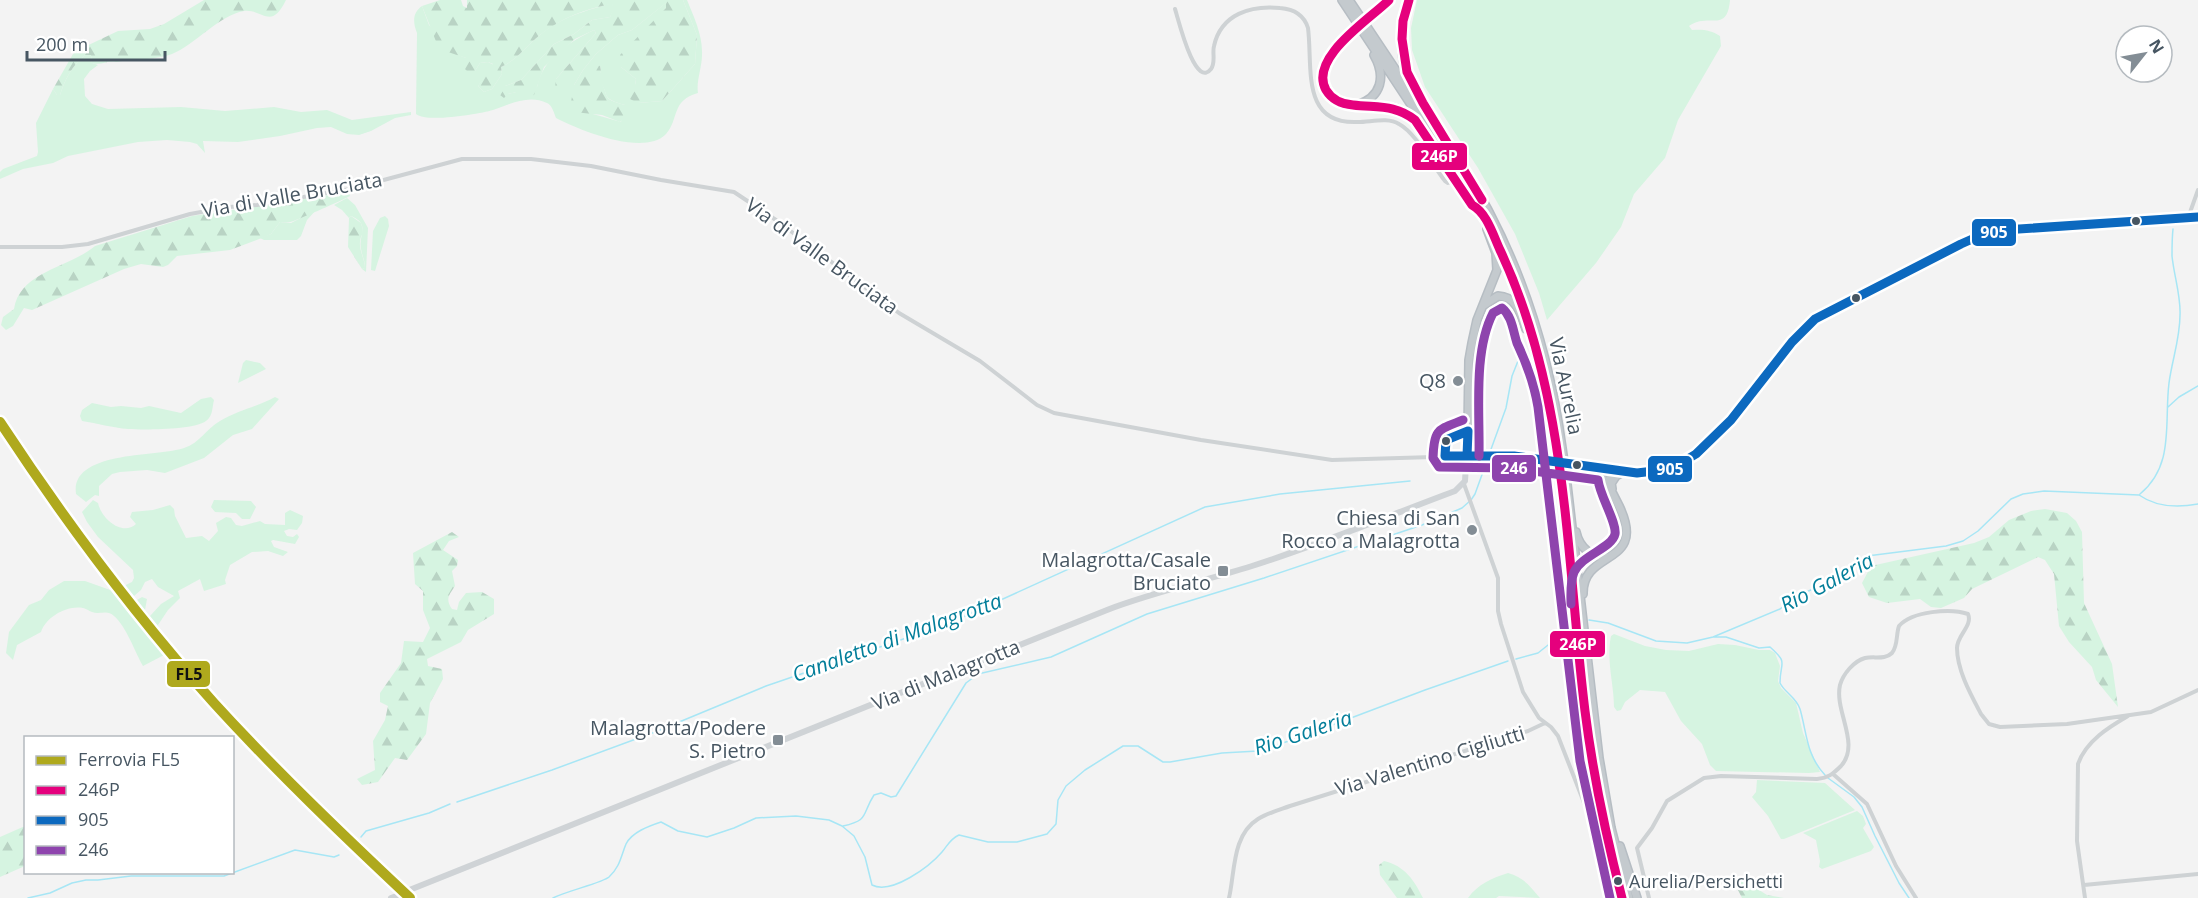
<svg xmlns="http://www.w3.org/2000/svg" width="2198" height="898" font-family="'Open Sans',sans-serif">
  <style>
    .grass { fill: #d6f4e1; fill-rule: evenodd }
    .forest { fill: url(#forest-firs) }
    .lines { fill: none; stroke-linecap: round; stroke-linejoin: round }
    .stream { stroke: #a7e6f5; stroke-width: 1.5 }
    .trunk-casing { stroke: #b6bdc3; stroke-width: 10 }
    .minor { stroke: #ced2d4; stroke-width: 4 }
    .secondary { stroke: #cfd3d6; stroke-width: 6 }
    .trunk { stroke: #c4cace; stroke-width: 7 }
    .trunk-bridge-casing { stroke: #b6bdc3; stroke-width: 10; stroke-linecap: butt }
    .trunk-bridge { stroke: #c4cace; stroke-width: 7 }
    .bus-1-casing { stroke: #fff; stroke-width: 14 }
    .bus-2-casing { stroke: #fff; stroke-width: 14 }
    .bus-3-casing { stroke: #fff; stroke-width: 14 }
    .bus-1 { stroke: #e5007d; stroke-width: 9 }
    .bus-2 { stroke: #0c69bf; stroke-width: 9 }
    .bus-3 { stroke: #8e44ad; stroke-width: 9 }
    .rail-1-casing { stroke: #fff; stroke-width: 15 }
    .rail-1 { stroke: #afa91d; stroke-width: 10 }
    .bus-dot { fill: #475662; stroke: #fff; stroke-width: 2 }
    .poi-dot { fill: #838d95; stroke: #fff; stroke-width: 2 }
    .labels { text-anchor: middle; stroke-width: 5; stroke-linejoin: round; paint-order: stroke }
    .bus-label { font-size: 18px; fill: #475662; stroke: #fff; text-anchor: start }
    .street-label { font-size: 20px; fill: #475662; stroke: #fff }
    .poi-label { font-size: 20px; fill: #475662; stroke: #fff; text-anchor: end }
    .water-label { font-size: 21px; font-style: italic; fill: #037e9a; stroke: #fff }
    .line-badge { stroke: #fff; stroke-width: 2 }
    .badge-label { font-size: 16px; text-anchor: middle; font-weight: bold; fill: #fff }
    .pale-badge-label { font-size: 16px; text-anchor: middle; font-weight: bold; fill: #111 }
  </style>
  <defs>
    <pattern id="forest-firs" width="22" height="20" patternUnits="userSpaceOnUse" patternTransform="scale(1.5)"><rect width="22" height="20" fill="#d6f4e1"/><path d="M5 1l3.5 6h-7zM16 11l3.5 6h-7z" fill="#b9d3c4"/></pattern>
  </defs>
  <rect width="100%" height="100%" fill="#f3f3f3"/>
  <path class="grass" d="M683,0H687C694,17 703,36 702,55C702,67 696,82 698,93C671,100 679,120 666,134C644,157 579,130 556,118C554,113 552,105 547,103C529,94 510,104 493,110C479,114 427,123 416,114L417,33C413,23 412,13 422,6L429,25L456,54L466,58L475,71L480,63L488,62L494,65L478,86L484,92L492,89L502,74L501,67C517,60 526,46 540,35C561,17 585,11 612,3L614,9L610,17L592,20L574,34L554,44L521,80L505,86L508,94L537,87C543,58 569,42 594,30L596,33L556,79L574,85L583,70L596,54L618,35L632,30L667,2L666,8L621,67L636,79L635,85L638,103L662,101L695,64L697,35ZM600,66L601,71L598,78C611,96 599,98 625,105L621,122L593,114Z
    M1417,0H1730C1727,34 1709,12 1689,26L1692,30C1703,29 1711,30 1720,36L1721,46L1678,120L1665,158L1634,194L1621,227L1596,263L1547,320L1539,293L1515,234L1478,168L1425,87L1412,50L1411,28Z
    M85,55H91L92,63L98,65L90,71L84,79L85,96L92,104L108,109L181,107L225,111L274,107L301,112L327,110L352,120L411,112V115L395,118L371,131L359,135L347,134L331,127L317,128L280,136L238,142L203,141L205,153L197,144L190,142L167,140L138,142L68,156L53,163L23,169L0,179V172L3,169L37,156L38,152L36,123L53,89L57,95H60C65,79 72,66 85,55Z
    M347,198L355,205L368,228L366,272L362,269L365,268C365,260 362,256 361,249C358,235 371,224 351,216L349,218L342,210L334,205Z
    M316,210L307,220L301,236L297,240H264L260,238L271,234L280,222L291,223Z
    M385,216L388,219L389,226L375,271L371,270L373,231L380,218Z
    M246,360L260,363L266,369L238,383L243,363Z
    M211,397L214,400C212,408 213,416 206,421C194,430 144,430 128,429C113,428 97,423 82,421L80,416L82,410L92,403L111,407L121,406L141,408L149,406L181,413L201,399Z
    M275,397L279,399L252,429L233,435L204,458L165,473L147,470L120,472L112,474L99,486V496L95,495L86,502L76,494C70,450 159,457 184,448C200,443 207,428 220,421C238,410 257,407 275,397Z
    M93,500L98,503C101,518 122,537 136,524L130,517L132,512L153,510L170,505L174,509L175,516L186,538L202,536L209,541L218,531L216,523L226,517L231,518L236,525L242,526L260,521L265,524L285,525V513L290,510L303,516L302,523L297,530L289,529L284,531L287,536L293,537L297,534L299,537L295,544L273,540L271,541L274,547L288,552L283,556L268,551L252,552L230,565L225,580L226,584L204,591L200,579L178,591L180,598L168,610L158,625L166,654L143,666C135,652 126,626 114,616C109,611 104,613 97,613C91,613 88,609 83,608C67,605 46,617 41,632L17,645L13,660L6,653L9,632L29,605L41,600L49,590L64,581H85L113,591L132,582L134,578L133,570L98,537L87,522L82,512ZM152,579L158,587L174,596L161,604L150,616L145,610L147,599L142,597L137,600L133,599L134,596L141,590L145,582Z
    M214,500L251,501L256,507L250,519H242L236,513L215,512L211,507Z
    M1614,634L1645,646L1666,650L1689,651L1718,644L1735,645L1759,650H1770L1775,653L1780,666L1778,681L1781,688L1796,703L1803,733L1820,772L1809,773L1716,771L1710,765L1702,744L1681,721L1665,692L1640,690L1625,702L1621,710L1617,711L1614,707C1614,684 1606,660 1611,636Z
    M1757,780L1825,783L1855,810L1784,839H1781L1768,816L1752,797L1756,792Z
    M1857,811L1863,816L1866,824L1863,828L1874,847L1871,851L1822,869L1819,867L1820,861L1816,840L1803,833Z
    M1508,873C1523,877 1530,886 1540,898L1499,896L1496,898H1468C1478,884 1492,878 1508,873Z"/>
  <path class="forest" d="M204,0H286C271,31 263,9 244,11C219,15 195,45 172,54C157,60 132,59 116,62C107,60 101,66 92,63L91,55H85C72,66 65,79 60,95H57L53,89L73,54L78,50L118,31L150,29L164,24Z
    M440,0H461L463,6L467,8V0H683L697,35L695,64L662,101L638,103L624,96L623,87L635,85L636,79L621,67L620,55L666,8V3L632,30L618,35L596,54L583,70L574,85L564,93L555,88L556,79L596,33L594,30L575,39L544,67L534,95L522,97L517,92L508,94L504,98L500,95L505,86L521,80L554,44L574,34L592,20L610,17L613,9L612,4C585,9 561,18 540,35C526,46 517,60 501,67L502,74L492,89L484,92L478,86L493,64L488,62L480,63L475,71L469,73L465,69L466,58L439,49L422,6Z
    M597,65L600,66L601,71L599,78C611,97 599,98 625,105L628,109L627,116L620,122L602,115L574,112L571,108C570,92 581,72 597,65Z
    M348,192L350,196C347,198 294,222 290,222C286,223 283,222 280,222L271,234L267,236L230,250L177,256L168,265L163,267L141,264L124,269L32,310L24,308L13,326L6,330L1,325L3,317L14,309C20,271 69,268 95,246L192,216Z
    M351,216L361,223C365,236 361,232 360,242C359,251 365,259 365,268L362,269L348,247L349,218Z
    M2045,509L2067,513L2076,521L2082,532L2084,603L2112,664L2118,707L2096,680L2092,667L2069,642L2059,626L2054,574L2045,560L2038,557L1972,589L1964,598L1941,608L1931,607L1920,599L1887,603L1869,597L1862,583L1871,566L1974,543L1989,537L2009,520L2031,511Z
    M452,532L459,537L449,541L443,550L458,560L457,566L452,571L455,586C449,595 445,599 452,609L457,610L459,602L466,593L482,592L494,599V614L468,630L461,642L427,659L428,666L442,669L443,679L430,703L426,734L407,760L395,758L378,782L362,785L357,779L375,770L373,741L385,720L388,706L380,702V693L401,663L404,641L423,642L430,628L423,610V591L415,584L413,553Z
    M25,826V866L0,877V837Z
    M1384,861C1405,866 1414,880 1423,898H1397L1380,875L1379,865Z
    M1740,878L1767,895L1784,898H1742L1736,886Z"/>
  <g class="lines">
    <path class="stream" d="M2168,407L2179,397L2198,386
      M1490,452L1506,408L1512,376L1520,356
      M2140,494C2175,465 2164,423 2169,383C2172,360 2180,339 2180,315C2181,296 2174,276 2172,256C2172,247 2172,238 2173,229
      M1589,620L1608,623L1656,641L1687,643L1713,637L1780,609L1799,595L1825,584L1867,556L1946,546L1963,541L1978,531L2011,499L2023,494L2044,491L2139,495C2156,507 2177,508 2198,504
      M1713,637H1726L1759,648L1770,647C1789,664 1780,661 1780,683C1785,693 1796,697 1800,709C1807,733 1806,755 1825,775
      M1516,659L1538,653L1572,626
      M1828,778L1854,797L1862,807L1875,836L1899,883L1909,898
      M457,802L552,770L655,732L766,686L950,623L1205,507L1280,494L1410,481
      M843,826C870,820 861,815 874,795L881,793L891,797L896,796L966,683L978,674L1051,657L1147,614L1264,578L1422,525L1462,508L1471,500L1475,494L1488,458
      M361,837L366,831L429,813L450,804
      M28,898L50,893L72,883L86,880H98L131,876H224L295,850L334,857L339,855
      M553,898C566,891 602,883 609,877C620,867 621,856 626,844C632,832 649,826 661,822L678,831L707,837L734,828L756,818L796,816L829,820L842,826L854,836L865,857L872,885C892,895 930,866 942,852C948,845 950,839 959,835L988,842H1017L1047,834L1056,824L1058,800L1066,786L1085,770L1123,746H1138L1163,762H1170L1222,753L1258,751L1298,738L1425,690L1508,661"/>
    <g class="trunk-casing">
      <path id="trunk" d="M1342,0L1480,209C1520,283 1545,365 1556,448
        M1349,0C1380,47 1412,94 1443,141C1459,165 1477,188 1490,214C1528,287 1551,367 1562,448
        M1409,0C1398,32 1398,63 1416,93
        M1379,10L1389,0
        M1343,42C1333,52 1319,66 1323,82C1332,118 1371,100 1396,108C1407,112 1415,119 1422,127
        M1357,105C1382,97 1386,76 1374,55
        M1484,305L1498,296C1517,297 1520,313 1526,329
        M1468,431L1469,360L1472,343L1477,320L1497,270L1496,253L1487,229
        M1609,469L1612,489
        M1566,476L1599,758L1611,828L1629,898
        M1560,478L1592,760L1606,830L1622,898
        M1612,482L1616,476L1625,471
        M1576,532C1579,547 1592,559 1608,557
        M1583,594C1582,548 1648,567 1619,506C1612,491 1605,478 1593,467
        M1620,846L1637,898"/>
    </g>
    <path class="minor" d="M1175,9C1178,18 1195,90 1211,69C1216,62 1212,53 1214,46C1221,14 1251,5 1280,8C1293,9 1304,15 1308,28C1313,66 1300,125 1358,122C1371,122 1388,117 1399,124C1416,133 1433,166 1445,181L1448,183L1456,180
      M2188,218L2198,190
      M0,247H62L88,244L190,214L229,207L257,205L350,189L462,159H531L591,166L661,180L734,192L776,220L899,313L980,361L1037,405L1054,413L1201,440L1332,460L1467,456
      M1464,484L1498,578V611L1501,624L1523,692L1539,718L1551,727L1558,736L1597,836
      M1833,774L1867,804L1896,866L1916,898
      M2084,885L2198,874
      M1229,898C1235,872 1232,835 1258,819C1268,813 1279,810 1290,806L1528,731L1545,723
      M1649,898L1637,848L1652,828L1667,801L1704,778L1721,776L1817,779C1828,778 1833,774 1841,766C1861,744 1834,711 1840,685C1843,674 1854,661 1865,658C1874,656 1885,660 1892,653C1898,646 1896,634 1899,626C1912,611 1951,608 1968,614C1973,626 1957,635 1957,648C1957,670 1971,695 1981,714L1989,724L2000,727L2067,724L2151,712L2198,690
      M2085,898L2077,841L2078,764C2086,741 2109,727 2128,716"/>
    <path class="secondary" d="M1467,456C1482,456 1497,455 1512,456C1556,458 1637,483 1675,468C1697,458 1717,434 1734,417C1763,387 1782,345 1815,319L1961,244L1979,236L2004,230L2198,217
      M407,891L1107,610C1154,592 1204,581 1252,566C1321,544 1388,516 1455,491L1465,481L1468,431
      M391,898L399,895"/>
    <use href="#trunk" class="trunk"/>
    <g class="trunk-bridge-casing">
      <path id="trunk-bridge" d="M1343,42L1379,10
        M1556,448L1560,478
        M1562,448L1566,476"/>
    </g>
    <use href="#trunk-bridge" class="trunk-bridge"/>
    <g class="bus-1-casing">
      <path id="bus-1" d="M1389,0C1370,19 1308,58 1326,90C1332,100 1341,104 1353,105C1377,108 1395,104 1415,120L1472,205C1487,213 1493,235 1500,250C1568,394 1566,557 1585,711C1593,775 1606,836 1622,898
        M1409,0L1403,21L1402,39L1407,72L1423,103L1482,200"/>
    </g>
    <g class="bus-2-casing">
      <path id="bus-2" d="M1468,431L1467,456H1445L1446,440Z
        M1467,456H1514L1637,473L1671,469L1696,454L1731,420L1792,342L1815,319L1961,244L1979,236L2004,230L2198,217"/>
    </g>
    <g class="bus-3-casing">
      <path id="bus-3" d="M1463,420C1438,430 1434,428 1433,458L1439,467L1511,468L1598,480C1600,496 1617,523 1615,534C1612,548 1582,555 1574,572C1570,582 1571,593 1571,604
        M1479,456C1480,412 1473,352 1493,313L1502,308C1512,316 1513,331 1517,343C1527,364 1534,383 1538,407L1580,761L1610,898"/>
    </g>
    <use href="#bus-1" class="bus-1"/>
    <use href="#bus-2" class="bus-2"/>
    <use href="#bus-3" class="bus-3"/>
    <g class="rail-1-casing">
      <path id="rail-1" d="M0,422C65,521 135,615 214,703C276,771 343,835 410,898"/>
    </g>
    <use href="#rail-1" class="rail-1"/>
  </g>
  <g class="bus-dot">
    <circle cx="2136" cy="221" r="5"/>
    <circle cx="1856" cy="298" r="5"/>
    <circle cx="1446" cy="441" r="5"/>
    <circle cx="1577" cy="465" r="5"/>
    <circle cx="1618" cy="881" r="5"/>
  </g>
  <g class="poi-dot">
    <circle cx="1458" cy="381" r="6"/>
    <circle cx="1472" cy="530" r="6"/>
    <rect x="1217" y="565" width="12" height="12" rx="3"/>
    <rect x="772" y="734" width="12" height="12" rx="3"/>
  </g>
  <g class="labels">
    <g class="bus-label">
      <text x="1629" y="888">Aurelia/Persichetti</text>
    </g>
    <g class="street-label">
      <text transform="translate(292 195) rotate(-10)" y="7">Via di Valle Bruciata</text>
      <text transform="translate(822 256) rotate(36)" y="7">Via di Valle Bruciata</text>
      <text transform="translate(1566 386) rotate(78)" y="7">Via Aurelia</text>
      <text transform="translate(946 675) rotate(-22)" y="7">Via di Malagrotta</text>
      <text transform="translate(1430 761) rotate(-17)" y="7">Via Valentino Cigliutti</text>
    </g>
    <g class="poi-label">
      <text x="1446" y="388">Q8</text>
      <text x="1460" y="525">Chiesa di San<tspan x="1460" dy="23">Rocco a Malagrotta</tspan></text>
      <text x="1211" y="567">Malagrotta/Casale<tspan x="1211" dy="23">Bruciato</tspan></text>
      <text x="766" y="735">Malagrotta/Podere<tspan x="766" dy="23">S. Pietro</tspan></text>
    </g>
    <g class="water-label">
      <text transform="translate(1827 583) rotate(-28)" y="7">Rio Galeria</text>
      <text transform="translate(897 638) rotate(-20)" y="7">Canaletto di Malagrotta</text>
      <text transform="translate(1303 733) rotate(-18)" y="7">Rio Galeria</text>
    </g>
  </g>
  <g class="line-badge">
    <rect x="1411" y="142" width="57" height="29" rx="6" fill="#e5007d"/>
    <rect x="1971" y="218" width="46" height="29" rx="6" fill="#0c69bf"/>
    <rect x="1491" y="454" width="46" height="29" rx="6" fill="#8e44ad"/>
    <rect x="1647" y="455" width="46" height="28" rx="6" fill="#0c69bf"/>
    <rect x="1549" y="630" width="57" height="28" rx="6" fill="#e5007d"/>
    <rect x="166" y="660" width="45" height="28" rx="6" fill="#afa91d"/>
  </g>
  <g class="badge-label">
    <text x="1439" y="162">246P</text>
    <text x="1994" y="238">905</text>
    <text x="1514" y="474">246</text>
    <text x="1670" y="475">905</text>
    <text x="1578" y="650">246P</text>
  </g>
  <g class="pale-badge-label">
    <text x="189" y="680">FL5</text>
  </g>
  <rect x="24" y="736" width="210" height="138" fill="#ffffff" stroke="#b5bbc0" stroke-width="1.5"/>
  <rect x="36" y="756" width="30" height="9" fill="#afa91d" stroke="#b5bbc0" stroke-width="1.5"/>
  <text x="78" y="766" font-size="18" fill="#475662">Ferrovia FL5</text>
  <rect x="36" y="786" width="30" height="9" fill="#e5007d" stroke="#b5bbc0" stroke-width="1.5"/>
  <text x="78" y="796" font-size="18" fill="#475662">246P</text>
  <rect x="36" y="816" width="30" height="9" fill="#0c69bf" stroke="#b5bbc0" stroke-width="1.5"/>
  <text x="78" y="826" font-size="18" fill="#475662">905</text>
  <rect x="36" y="846" width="30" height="9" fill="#8e44ad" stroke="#b5bbc0" stroke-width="1.5"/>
  <text x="78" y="856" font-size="18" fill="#475662">246</text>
  <g transform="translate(2144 54) rotate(59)"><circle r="28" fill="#ffffff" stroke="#b5bbc0" stroke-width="1.5"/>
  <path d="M0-4.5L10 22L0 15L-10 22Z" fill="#838d95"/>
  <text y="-9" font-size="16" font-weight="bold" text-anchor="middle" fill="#475662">N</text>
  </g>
  <path d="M27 51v9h138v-9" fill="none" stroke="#475662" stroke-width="3"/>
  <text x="36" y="51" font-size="18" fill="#475662" stroke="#ffffff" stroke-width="4.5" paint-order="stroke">200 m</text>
</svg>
